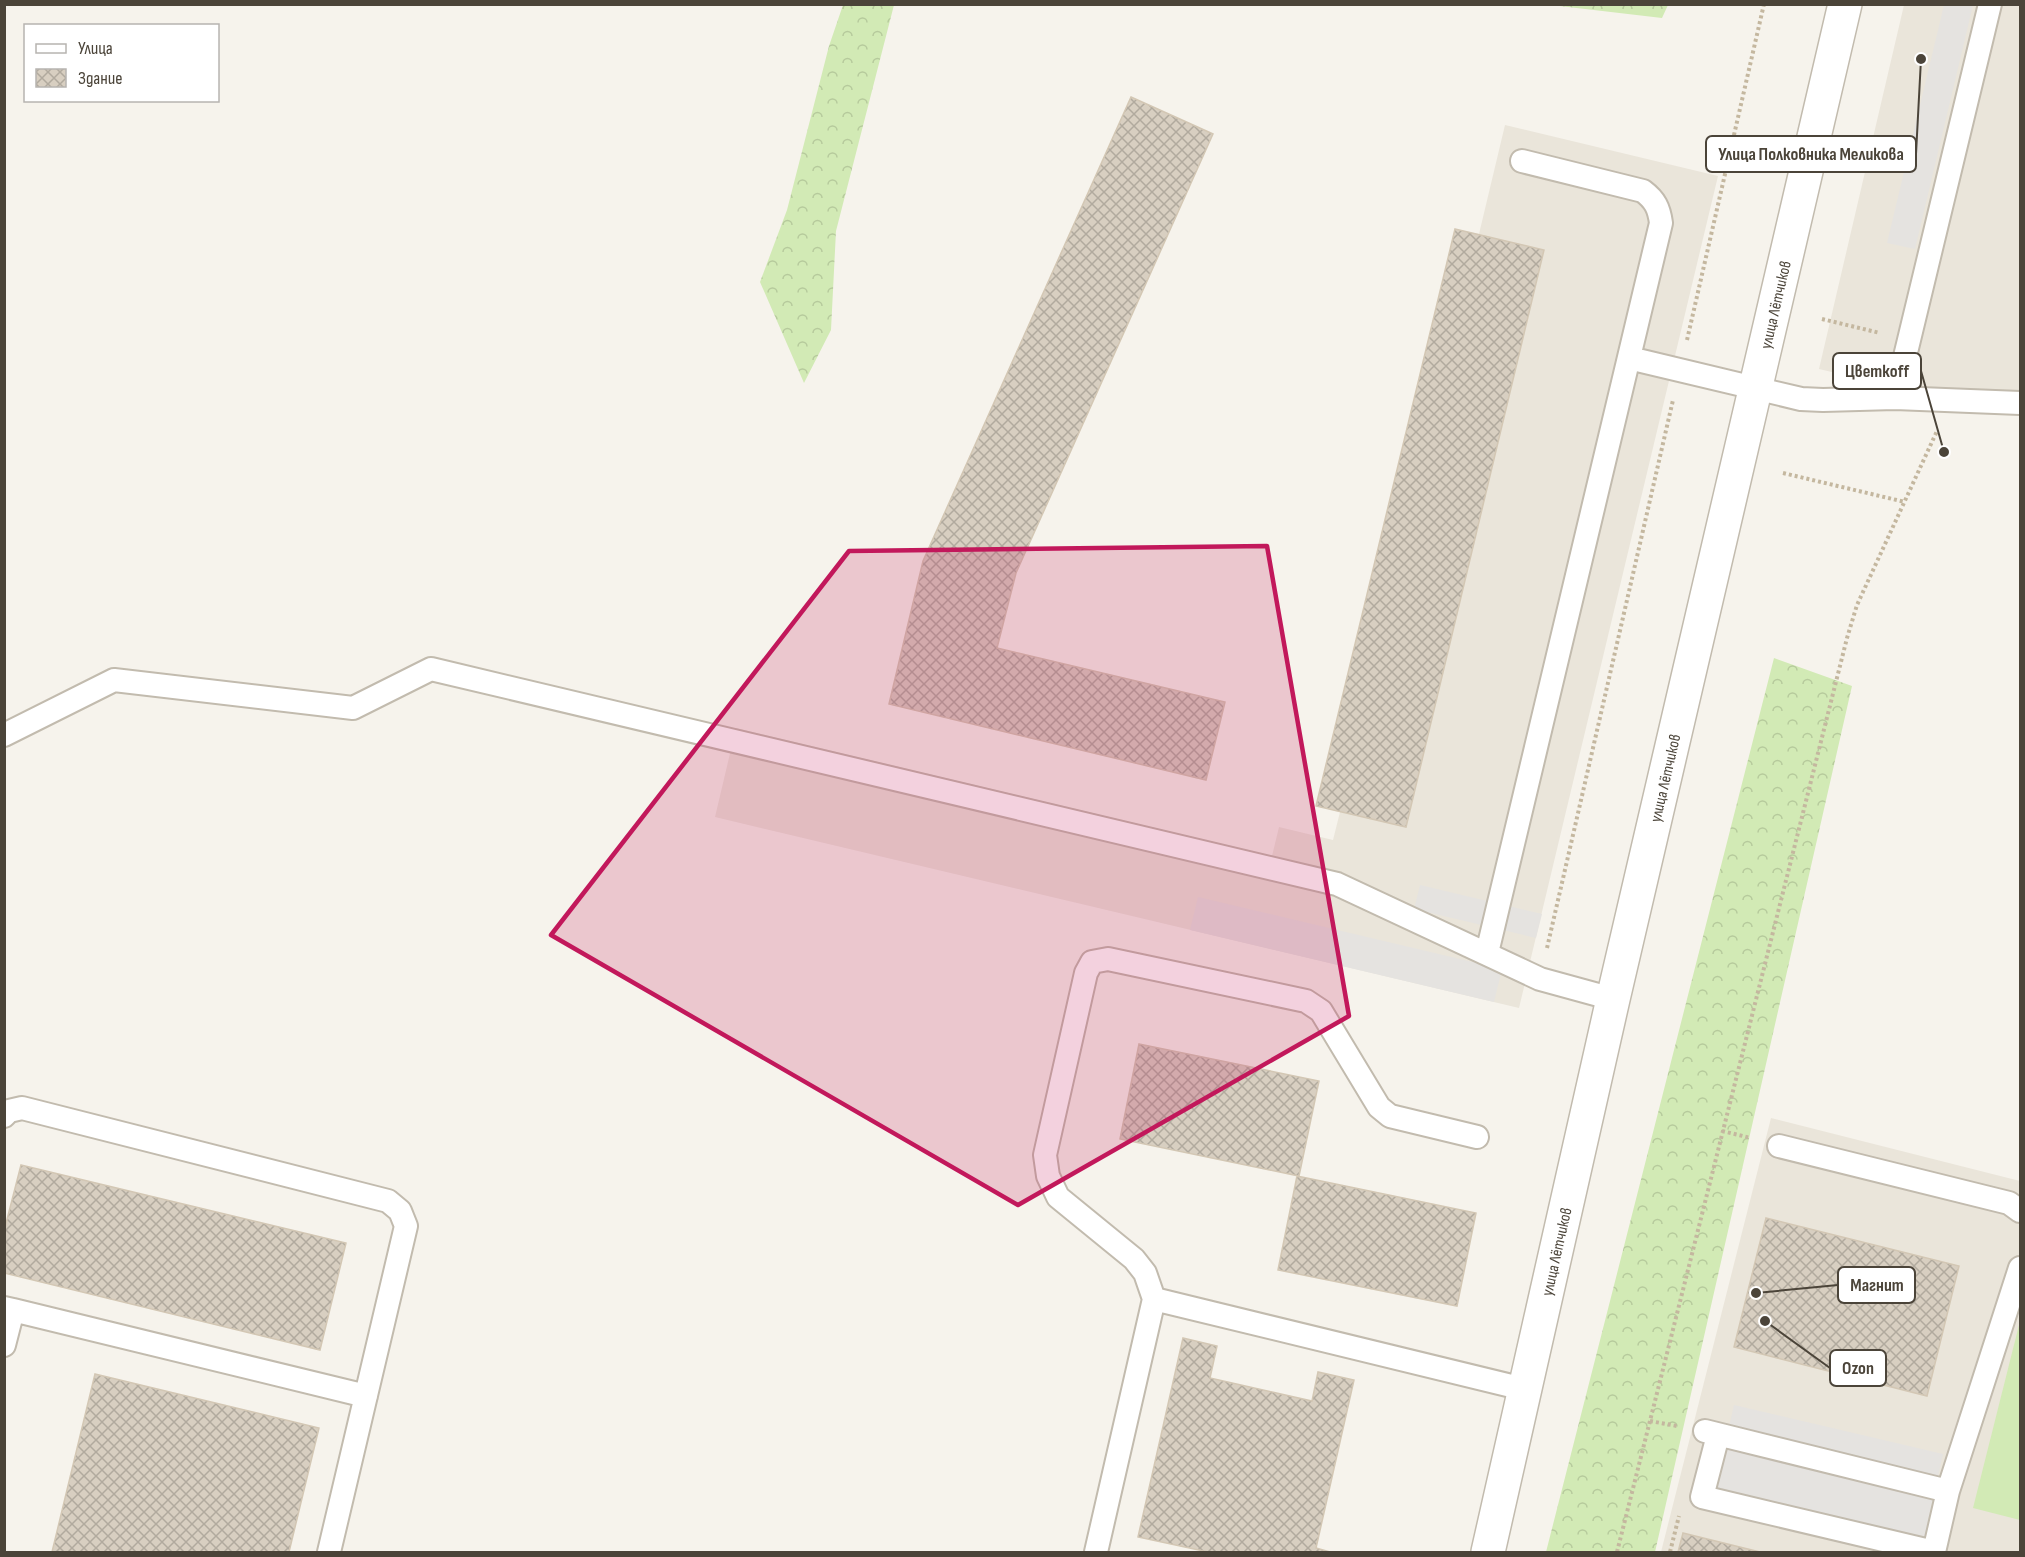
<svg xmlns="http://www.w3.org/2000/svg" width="2025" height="1557" font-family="'Sofia Sans Condensed',sans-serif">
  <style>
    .residential { fill: #eae5da }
    .forest { fill: url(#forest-crowns) }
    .pitch { fill: #d2eab5 }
    .parking { fill: #e5e3e0 }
    .building { fill: url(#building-cross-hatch); stroke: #d3c7b4; stroke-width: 1.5 }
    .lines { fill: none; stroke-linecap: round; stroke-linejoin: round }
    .service-casing { stroke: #c2bbae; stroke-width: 26 }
    .minor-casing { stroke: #c2bbae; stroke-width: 36 }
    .path { stroke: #c4b79f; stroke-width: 4; stroke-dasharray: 3 3; stroke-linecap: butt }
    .service { stroke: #fff; stroke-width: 22 }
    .minor { stroke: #fff; stroke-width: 33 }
    .marked { fill: #c2185b; fill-opacity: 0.2; stroke: #c2185b; stroke-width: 4.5; stroke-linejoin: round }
    .labels { text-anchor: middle; stroke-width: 4.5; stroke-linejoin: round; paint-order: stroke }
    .street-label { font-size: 16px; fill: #4b4439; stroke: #fff }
    .leader { fill: none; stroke: #4b4439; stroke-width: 2 }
    .callout-dot { fill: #4b4439; stroke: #fff; stroke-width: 2 }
    .callout { fill: #fff; stroke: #4b4439; stroke-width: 2 }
    .callout-label { font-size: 18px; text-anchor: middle; font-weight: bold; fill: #4b4439 }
  </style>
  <defs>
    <pattern id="forest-crowns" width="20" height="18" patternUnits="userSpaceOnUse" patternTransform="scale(1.5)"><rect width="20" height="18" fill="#d2eab5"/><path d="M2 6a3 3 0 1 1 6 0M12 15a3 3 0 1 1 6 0" fill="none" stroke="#b6ca9c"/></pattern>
    <pattern id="building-cross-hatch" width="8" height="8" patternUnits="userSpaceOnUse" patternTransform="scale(1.5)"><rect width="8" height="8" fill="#d8cfc1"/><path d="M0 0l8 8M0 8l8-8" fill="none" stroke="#b1aa9e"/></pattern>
  </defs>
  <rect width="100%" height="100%" fill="#f6f3ec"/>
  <path class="residential" d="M1904,5H2020V416L1819,369Z
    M1505,125L1718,176L1519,1008L715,817L736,728L1272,856L1279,827L1333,840L1340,812L1316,806L1455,229L1479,234Z
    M1771,1118L2020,1181V1552H1661Z"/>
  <path class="forest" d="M843,5H894L836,231L831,330L804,383L760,282L787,210L829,46Z
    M1551,5H1668L1662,18Z
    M1774,658L1852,686L1655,1552H1546Z"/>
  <path class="pitch" d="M2020,1321V1520L1973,1508Z"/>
  <path class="parking" d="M1944,5H1973L1915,249L1887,243Z
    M1420,885L1542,914L1536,938L1414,909Z
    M1198,897L1502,969L1494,1002L1190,930Z
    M1734,1405L1943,1454L1924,1539L1714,1490Z"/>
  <path class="building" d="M1131,97L1213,134L1016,573L997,648L1225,702L1206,780L889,704L923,561Z
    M1455,229L1544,250L1406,827L1316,806Z
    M1139,1044L1319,1081L1299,1176L1120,1139Z
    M21,1165L346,1243L320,1350L4,1273V1231Z
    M1297,1176L1476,1213L1457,1306L1278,1270Z
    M1766,1218L1959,1266L1927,1396L1734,1347Z
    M1183,1338L1217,1346L1210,1378L1312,1401L1318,1372L1354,1380L1316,1548L1330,1552H1208L1138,1537Z
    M95,1374L319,1428L289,1552H52Z
    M1683,1533L1760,1552H1678Z"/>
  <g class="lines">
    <g class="service-casing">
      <path id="service" d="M1629,358L1801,399L1823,400L1895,398L2020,403
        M1895,398L1990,4
        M4,735L114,680L353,708L431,669L1337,884L1540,979L1613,999
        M1487,953L1661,223C1659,208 1655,200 1643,191L1522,161
        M4,1116L9,1111L22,1108L388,1201L400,1211L406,1226L329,1552
        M1779,1146L2009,1203L2020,1211
        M1154,1299L1145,1273L1134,1259L1058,1197L1048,1176L1045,1155L1086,973L1092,962L1108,959L1306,1001L1321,1011L1379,1107L1390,1116L1477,1137
        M4,1308L13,1310L4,1345
        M13,1310L366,1396
        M1705,1431L1948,1491L2020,1268
        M1718,1435L1702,1497L1934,1552
        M1096,1552L1154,1299L1524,1389
        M1934,1552L1948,1491"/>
    </g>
    <g class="minor-casing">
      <g id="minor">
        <path id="s1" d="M1488,1552L1613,999L1845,4"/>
      </g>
    </g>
    <path class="path" d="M1822,319L1880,333
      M1687,340L1764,4
      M1783,473L1905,502
      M1547,948L1673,400
      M1722,1131L1751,1138
      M1650,1421L1677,1426
      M1617,1552L1847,638L1857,605L1937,431
      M1670,1552L1679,1516"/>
    <use href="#service" class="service"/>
    <use href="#minor" class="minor"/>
  </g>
  <path class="marked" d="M1267,546L1349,1016L1018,1205L551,935L849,551Z"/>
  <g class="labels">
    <g class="street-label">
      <text dy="6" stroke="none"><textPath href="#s1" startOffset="1280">улица Лётчиков</textPath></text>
      <text dy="6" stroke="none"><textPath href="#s1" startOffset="794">улица Лётчиков</textPath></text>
      <text dy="6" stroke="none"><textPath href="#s1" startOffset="308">улица Лётчиков</textPath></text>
    </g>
  </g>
  <path class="leader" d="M1921 59L1916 154M1944 452L1921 371M1756 1293L1838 1285M1765 1321L1830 1368"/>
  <g class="callout-dot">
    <circle cx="1921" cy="59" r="6"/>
    <circle cx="1944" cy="452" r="6"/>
    <circle cx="1756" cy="1293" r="6"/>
    <circle cx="1765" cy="1321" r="6"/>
  </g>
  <g class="callout">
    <rect x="1706" y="136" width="210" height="36" rx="6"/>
    <rect x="1833" y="353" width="88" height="36" rx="6"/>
    <rect x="1838" y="1267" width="77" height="36" rx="6"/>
    <rect x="1830" y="1350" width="56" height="36" rx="6"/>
  </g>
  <g class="callout-label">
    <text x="1811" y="160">Улица Полковника Меликова</text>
    <text x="1877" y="377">Цветкoff</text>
    <text x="1877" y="1291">Магнит</text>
    <text x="1858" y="1374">Ozon</text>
  </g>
  <rect width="2025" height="1557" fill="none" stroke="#4b4439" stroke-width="12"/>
  <rect x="24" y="24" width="195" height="78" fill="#ffffff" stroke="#b7b4b0" stroke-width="1.5"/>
  <rect x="36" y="44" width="30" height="9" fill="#ffffff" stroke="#b7b4b0" stroke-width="1.5"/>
  <text x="78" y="54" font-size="18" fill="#4b4439">Улица</text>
  <rect x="36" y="69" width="30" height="18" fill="url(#building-cross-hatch)" stroke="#b7b4b0" stroke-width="1.5"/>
  <text x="78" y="84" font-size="18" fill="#4b4439">Здание</text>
</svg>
